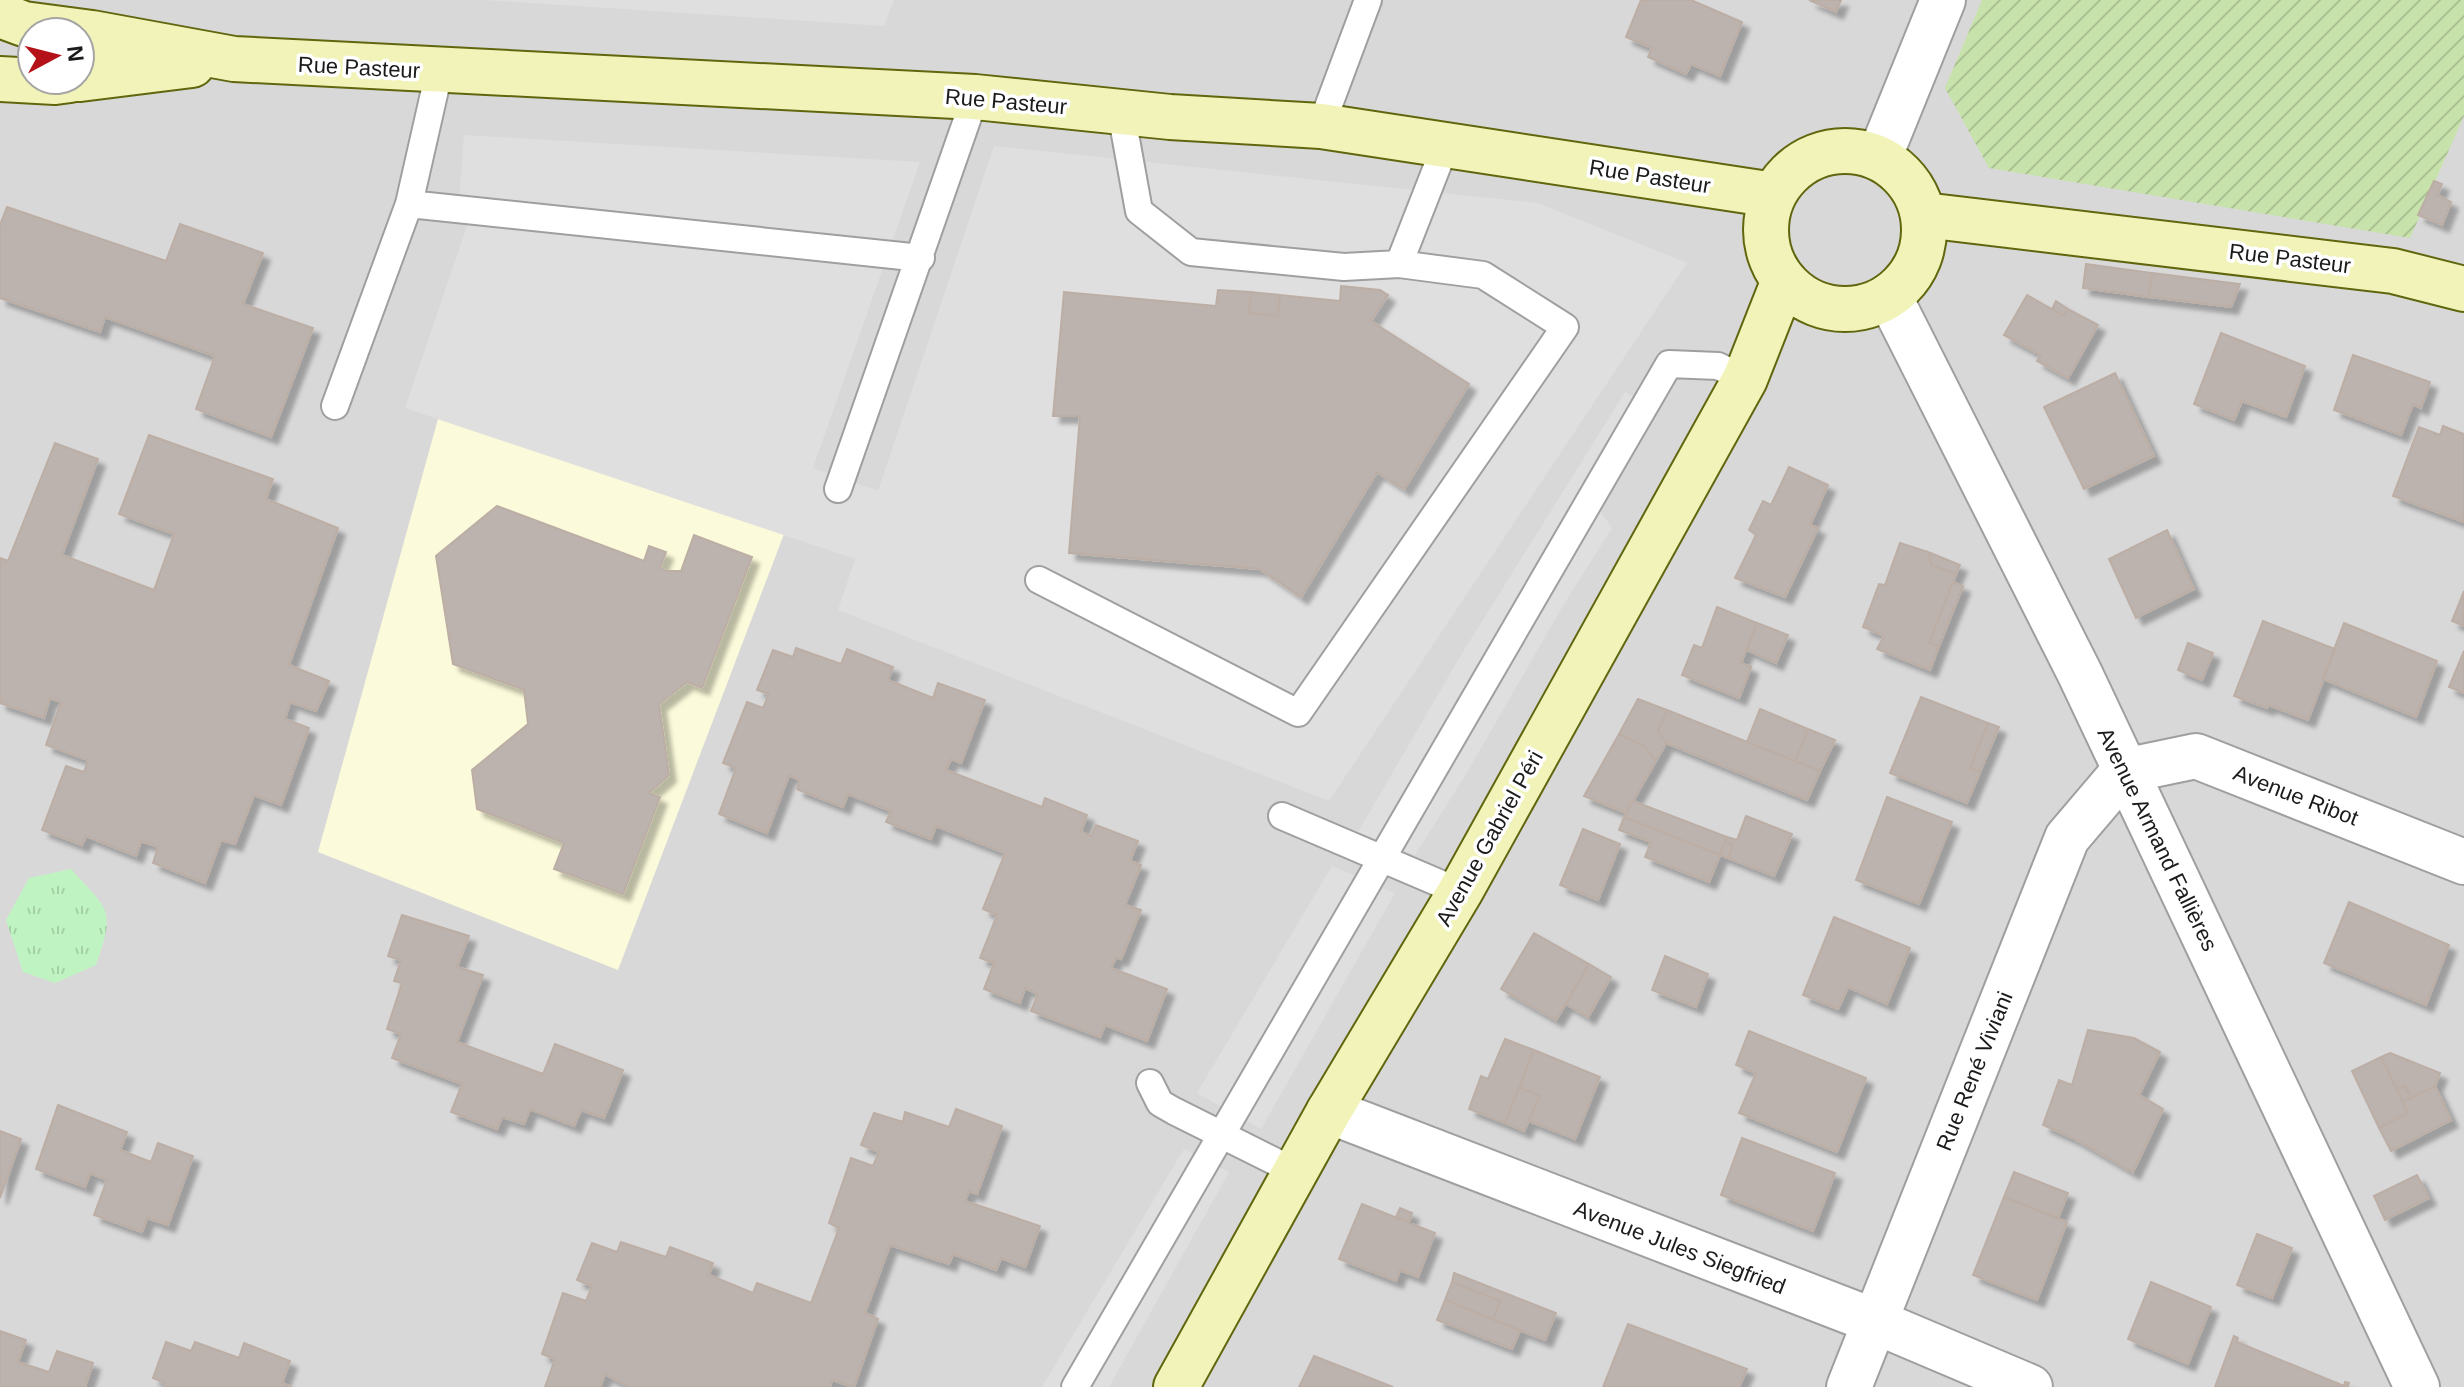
<svg xmlns="http://www.w3.org/2000/svg" width="2464" height="1387" font-family="Helvetica,sans-serif">
  <style>
    .residential { fill: #d9d8d8; fill-rule: evenodd }
    .education { fill: #fbfada }
    .park { fill: url(#park-tufts) }
    .garden { fill: url(#garden-furrows) }
    .parking { fill: #dfdfdf }
    .building { fill: #bcb3ae; stroke: #bcaea5; stroke-width: 2; filter: url(#shadow) }
    .lines { fill: none; stroke-linecap: round; stroke-linejoin: round }
    .lane-casing { stroke: #9f9f9f; stroke-width: 30 }
    .street-casing { stroke: #9f9f9f; stroke-width: 48 }
    .secondary-casing { stroke: #60660e; stroke-width: 48 }
    .lane { stroke: #fff; stroke-width: 26 }
    .street { stroke: #fff; stroke-width: 44 }
    .secondary { stroke: #f2f3b8; stroke-width: 44 }
    .labels { text-anchor: middle; stroke-width: 7; stroke-linejoin: round; paint-order: stroke }
    .street-label { font-size: 22px; fill: #1b1b1b; stroke: #fff }
  </style>
  <defs>
    <pattern id="park-tufts" width="24" height="20" patternUnits="userSpaceOnUse" patternTransform="scale(2)"><rect width="24" height="20" fill="#c0f3c2"/><path d="M3 7l-1-3M5 7V3M7 7l1-3M15 17l-1-3M17 17v-4M19 17l1-3" fill="none" stroke="#a4d0a6"/></pattern>
    <pattern id="garden-furrows" width="10" height="10" patternUnits="userSpaceOnUse" patternTransform="scale(2)"><rect width="10" height="10" fill="#c8e2ab"/><path d="M-1 1l2-2M0 10L10 0M9 11l2-2" fill="none" stroke="#abc193"/></pattern>
    <filter id="shadow"><feDropShadow dx="7" dy="7" stdDeviation="2" flood-color="#0004"/></filter>
  </defs>
  <rect width="100%" height="100%" fill="#ece8e1"/>
  <path class="residential" d="M0,0H2464V1387H0ZM32,32H80V80H32Z"/>
  <path class="education" d="M438,419L784,534L618,970L318,852Z"/>
  <path class="park" d="M71,869C109,911 116,909 96,965L55,983L23,972L6,920L29,878Z"/>
  <path class="garden" d="M1982,0H2464V116L2410,238L1989,168L1945,88Z"/>
  <path class="parking" d="M485,0H894L884,26Z
    M464,135L920,162L813,468L878,491L994,146L1538,203L1687,263L1329,801L838,610L855,559L405,408L469,220L458,217Z
    M1625,392L1641,401L1588,494L1612,528L1564,604L1465,776L1415,855L1358,832L1461,655Z
    M1332,866L1395,893L1261,1129L1197,1093Z
    M1184,1149L1229,1172L1109,1387H1042Z"/>
  <path class="building" d="M1641,0H1691L1742,22L1720,76L1691,64L1686,74L1648,57L1652,48L1626,37Z
    M1809,0H1841L1836,12Z
    M2434,181L2442,184L2437,195L2451,202L2442,225L2418,215Z
    M7,207L166,261L180,224L263,253L243,304L313,328L271,437L196,409L215,356L105,317L100,332L0,298V225Z
    M2086,264L2152,273L2149,297L2083,288Z
    M2152,273L2240,284L2231,307L2149,297Z
    M1341,286L1380,290L1388,295L1371,321L1469,384L1404,489L1377,472L1301,597L1260,569L1069,553L1080,416H1053L1064,292L1216,306L1218,290L1251,292L1249,313L1278,316L1280,295L1340,301Z
    M1251,292L1280,295L1278,316L1249,313Z
    M2027,295L2064,316L2068,309L2098,325L2068,378L2037,361L2041,355L2004,335Z
    M2056,301L2068,309L2064,316L2052,309Z
    M2221,333L2305,366L2286,417L2242,401L2234,420L2194,404Z
    M2353,355L2430,382L2421,408L2413,404L2401,435L2334,410Z
    M2115,373L2154,456L2084,489L2044,407Z
    M2443,426L2464,434V522L2393,496L2419,427L2440,435Z
    M149,435L273,479L266,499L338,528L289,665L329,681L316,711L290,702L285,719L309,728L281,805L254,795L235,844L221,840L205,883L153,863L158,847L141,841L136,856L86,836L82,845L42,830L66,766L84,772L88,760L46,745L61,702L50,698L44,718L0,703V558L8,561L55,443L98,459L62,555L154,590L174,534L119,514Z
    M1789,467L1828,485L1810,525L1818,528L1785,597L1735,578L1756,535L1749,530L1763,501L1771,505Z
    M497,506L644,561L649,546L666,552L660,568L667,571H681L694,535L752,557L702,688L687,682L659,704L669,775L649,793L660,797L623,894L554,869L564,843L477,809L472,770L528,724L524,690L453,664L436,556Z
    M2167,530L2194,589L2136,618L2109,559Z
    M1900,543L1928,552L1931,565L1956,574L1929,643L1939,646L1930,670L1877,649L1884,636L1863,627L1879,584L1885,585Z
    M1928,552L1960,565L1956,574L1931,565Z
    M1953,582L1963,586L1939,646L1929,643Z
    M2464,591V626L2452,621Z
    M1717,607L1757,623L1741,663L1751,667L1739,698L1682,675L1694,645L1702,648Z
    M2263,621L2335,649L2308,720L2269,705L2267,708L2234,696Z
    M1757,623L1788,635L1776,663L1747,650Z
    M2344,623L2437,661L2416,717L2323,679Z
    M2188,643L2213,653L2202,680L2178,670Z
    M796,648L841,664L847,649L893,667L888,680L933,698L938,683L985,700L961,763L951,759L946,770L1042,807L1045,798L1087,815L1081,832L1091,836L1096,825L1138,841L1130,861L1141,865L1125,905L1141,910L1121,959L1116,957L1111,968L1167,989L1147,1041L1105,1025L1100,1037L1031,1011L1038,994L1025,988L1020,1003L984,989L994,963L980,958L997,915L983,909L1005,853L936,826L931,839L886,822L891,811L848,794L843,807L799,790L797,789L800,780L789,775L767,833L719,814L736,768L723,763L747,702L763,708L769,694L757,690L773,650L793,657Z
    M2464,651V693L2449,687Z
    M1921,697L1988,723L1970,768L1980,772L1967,803L1890,773Z
    M1638,699L1667,710L1658,731L1666,743L1656,761L1644,746L1619,734Z
    M1760,709L1808,729L1795,761L1747,742Z
    M1667,710L1820,771L1807,800L1666,743L1658,731Z
    M1988,723L1999,727L1980,772L1970,768Z
    M1808,729L1835,740L1820,771L1795,761Z
    M1619,734L1644,746L1656,761L1626,813L1584,796Z
    M1887,797L1952,822L1919,904L1856,880Z
    M1633,801L1727,837L1720,855L1624,817Z
    M1746,816L1792,834L1774,876L1728,858L1733,845L1725,842L1727,837L1737,840Z
    M1624,817L1720,855L1709,882L1645,857L1651,842L1619,830Z
    M1583,829L1620,844L1598,900L1560,885Z
    M1725,842L1733,845L1728,858L1720,855Z
    M2349,902L2449,945L2426,1005L2324,963Z
    M402,915L469,936L457,967L483,975L457,1042L543,1074L555,1044L623,1070L604,1118L581,1110L574,1126L530,1109L524,1124L502,1117L497,1129L451,1112L462,1084L392,1058L401,1034L387,1029L402,983L394,981L401,960L388,956Z
    M1834,917L1910,948L1887,1004L1848,987L1838,1009L1803,995Z
    M1534,933L1589,964L1556,1020L1501,989Z
    M1665,956L1708,974L1696,1007L1652,990Z
    M1589,964L1611,977L1588,1017L1566,1004Z
    M2088,1030L2134,1038L2160,1052L2139,1095L2163,1109L2133,1172L2073,1138L2043,1125L2059,1080L2072,1085Z
    M1749,1031L1866,1078L1837,1152L1739,1113L1756,1073L1736,1065Z
    M1505,1039L1534,1050L1505,1123L1469,1109L1481,1076L1488,1079Z
    M1534,1050L1600,1077L1575,1139L1529,1121L1540,1096L1519,1087Z
    M2390,1053L2440,1073L2435,1086L2411,1098L2405,1086L2397,1089L2381,1057Z
    M2381,1057L2408,1113L2379,1128L2352,1071Z
    M2405,1086L2411,1098L2403,1102L2397,1089Z
    M2435,1086L2451,1120L2391,1151L2379,1128L2408,1113L2403,1102Z
    M1519,1087L1540,1096L1524,1131L1505,1123Z
    M58,1105L127,1132L120,1150L151,1162L158,1143L193,1156L168,1225L147,1218L142,1232L94,1215L107,1180L90,1173L85,1187L36,1169Z
    M956,1109L1002,1126L977,1194L969,1191L965,1201L1040,1226L1025,1267L1001,1258L996,1270L953,1254L949,1264L890,1245L865,1313L878,1319L854,1387L832,1380L830,1387H629L605,1374L600,1387H545L555,1359L542,1354L563,1293L586,1301L592,1286L577,1280L592,1243L617,1252L621,1242L666,1257L670,1247L713,1263L709,1275L753,1293L757,1283L811,1303L839,1228L829,1223L851,1158L873,1166L879,1152L861,1145L874,1113L903,1122L905,1112L949,1127Z
    M0,1131L21,1139L0,1198Z
    M1742,1138L1835,1173L1813,1231L1721,1195Z
    M2014,1172L2068,1193L2058,1218L2004,1197Z
    M2417,1175L2429,1198L2385,1220L2374,1196Z
    M2004,1197L2067,1222L2037,1300L1973,1275Z
    M1362,1204L1435,1233L1418,1277L1400,1270L1396,1281L1339,1259Z
    M1400,1208L1412,1213L1409,1222L1396,1217Z
    M2257,1234L2292,1248L2272,1298L2237,1285Z
    M1454,1273L1556,1313L1545,1340L1493,1320L1500,1301L1452,1282Z
    M1452,1282L1500,1301L1493,1320L1445,1300Z
    M2151,1282L2211,1307L2188,1364L2128,1339Z
    M1445,1300L1520,1330L1512,1349L1437,1320Z
    M1628,1324L1747,1369L1739,1387H1603Z
    M0,1331L26,1340L18,1362L49,1372L57,1351L93,1363L85,1387H0Z
    M2234,1336L2238,1338L2237,1342L2344,1386L2345,1382L2349,1383L2348,1387H2215Z
    M166,1342L191,1351L195,1342L239,1358L244,1343L290,1361L282,1383L292,1387H164L165,1383L153,1378Z
    M1314,1356L1393,1387H1299Z"/>
  <g class="lines">
    <g class="lane-casing">
      <path id="lane" d="M439,72L409,204L921,258
        M1121,112L1139,211L1191,252L1344,267L1399,264L1446,144
        M1321,126L1368,0
        M335,406L409,204
        M838,489L975,97
        M1039,580L1298,713L1565,327L1483,275L1399,264
        M1282,816L1460,892
        M1150,1083L1160,1103L1174,1111L1296,1172
        M1075,1387L1669,364L1718,366L1745,379"/>
    </g>
    <g class="street-casing">
      <path id="street" d="M1879,158L1943,0
        M1889,296L2080,674L2417,1387
        M1329,1111L1874,1321L2030,1387
        M1849,1387L2067,838L2124,771L2196,756L2464,862"/>
    </g>
    <g class="secondary-casing">
      <path id="secondary" d="M0,15L24,24L92,33L234,59L975,97L1170,117L1321,126L1774,195
        M0,79L55,82L70,80
        M80,79L192,65
        M1766 230a79 79 0 1 1 158 0a79 79 0 1 1-158 0Z
        M1924,215L2393,271L2464,289
        M1176,1387L1329,1111L1460,892L1745,379L1784,280"/>
    </g>
    <use href="#lane" class="lane"/>
    <use href="#street" class="street"/>
    <use href="#secondary" class="secondary"/>
  </g>
  <g class="labels">
    <g class="street-label">
      <text transform="translate(359 67) rotate(3)" y="8">Rue Pasteur</text>
      <text transform="translate(1006 101) rotate(5)" y="8">Rue Pasteur</text>
      <text transform="translate(1650 176) rotate(9)" y="8">Rue Pasteur</text>
      <text transform="translate(2290 258) rotate(7)" y="8">Rue Pasteur</text>
      <text transform="translate(2296 795) rotate(21)" y="8">Avenue Ribot</text>
      <text transform="translate(1489 838) rotate(-61)" y="8">Avenue Gabriel Péri</text>
      <text transform="translate(2158 839) rotate(64)" y="8">Avenue Armand Fallières</text>
      <text transform="translate(1974 1071) rotate(-68)" y="8">Rue René Viviani</text>
      <text transform="translate(1680 1247) rotate(21)" y="8">Avenue Jules Siegfried</text>
    </g>
  </g>
  <g transform="translate(56 56) rotate(83)"><circle r="38" fill="#ffffff" stroke="#a4a4a4" stroke-width="2"/>
  <path d="M0-6L14 30L0 20L-14 30Z" fill="#b41119"/>
  <text y="-12" font-size="22" font-weight="bold" text-anchor="middle" fill="#1b1b1b">N</text>
  </g>
</svg>
